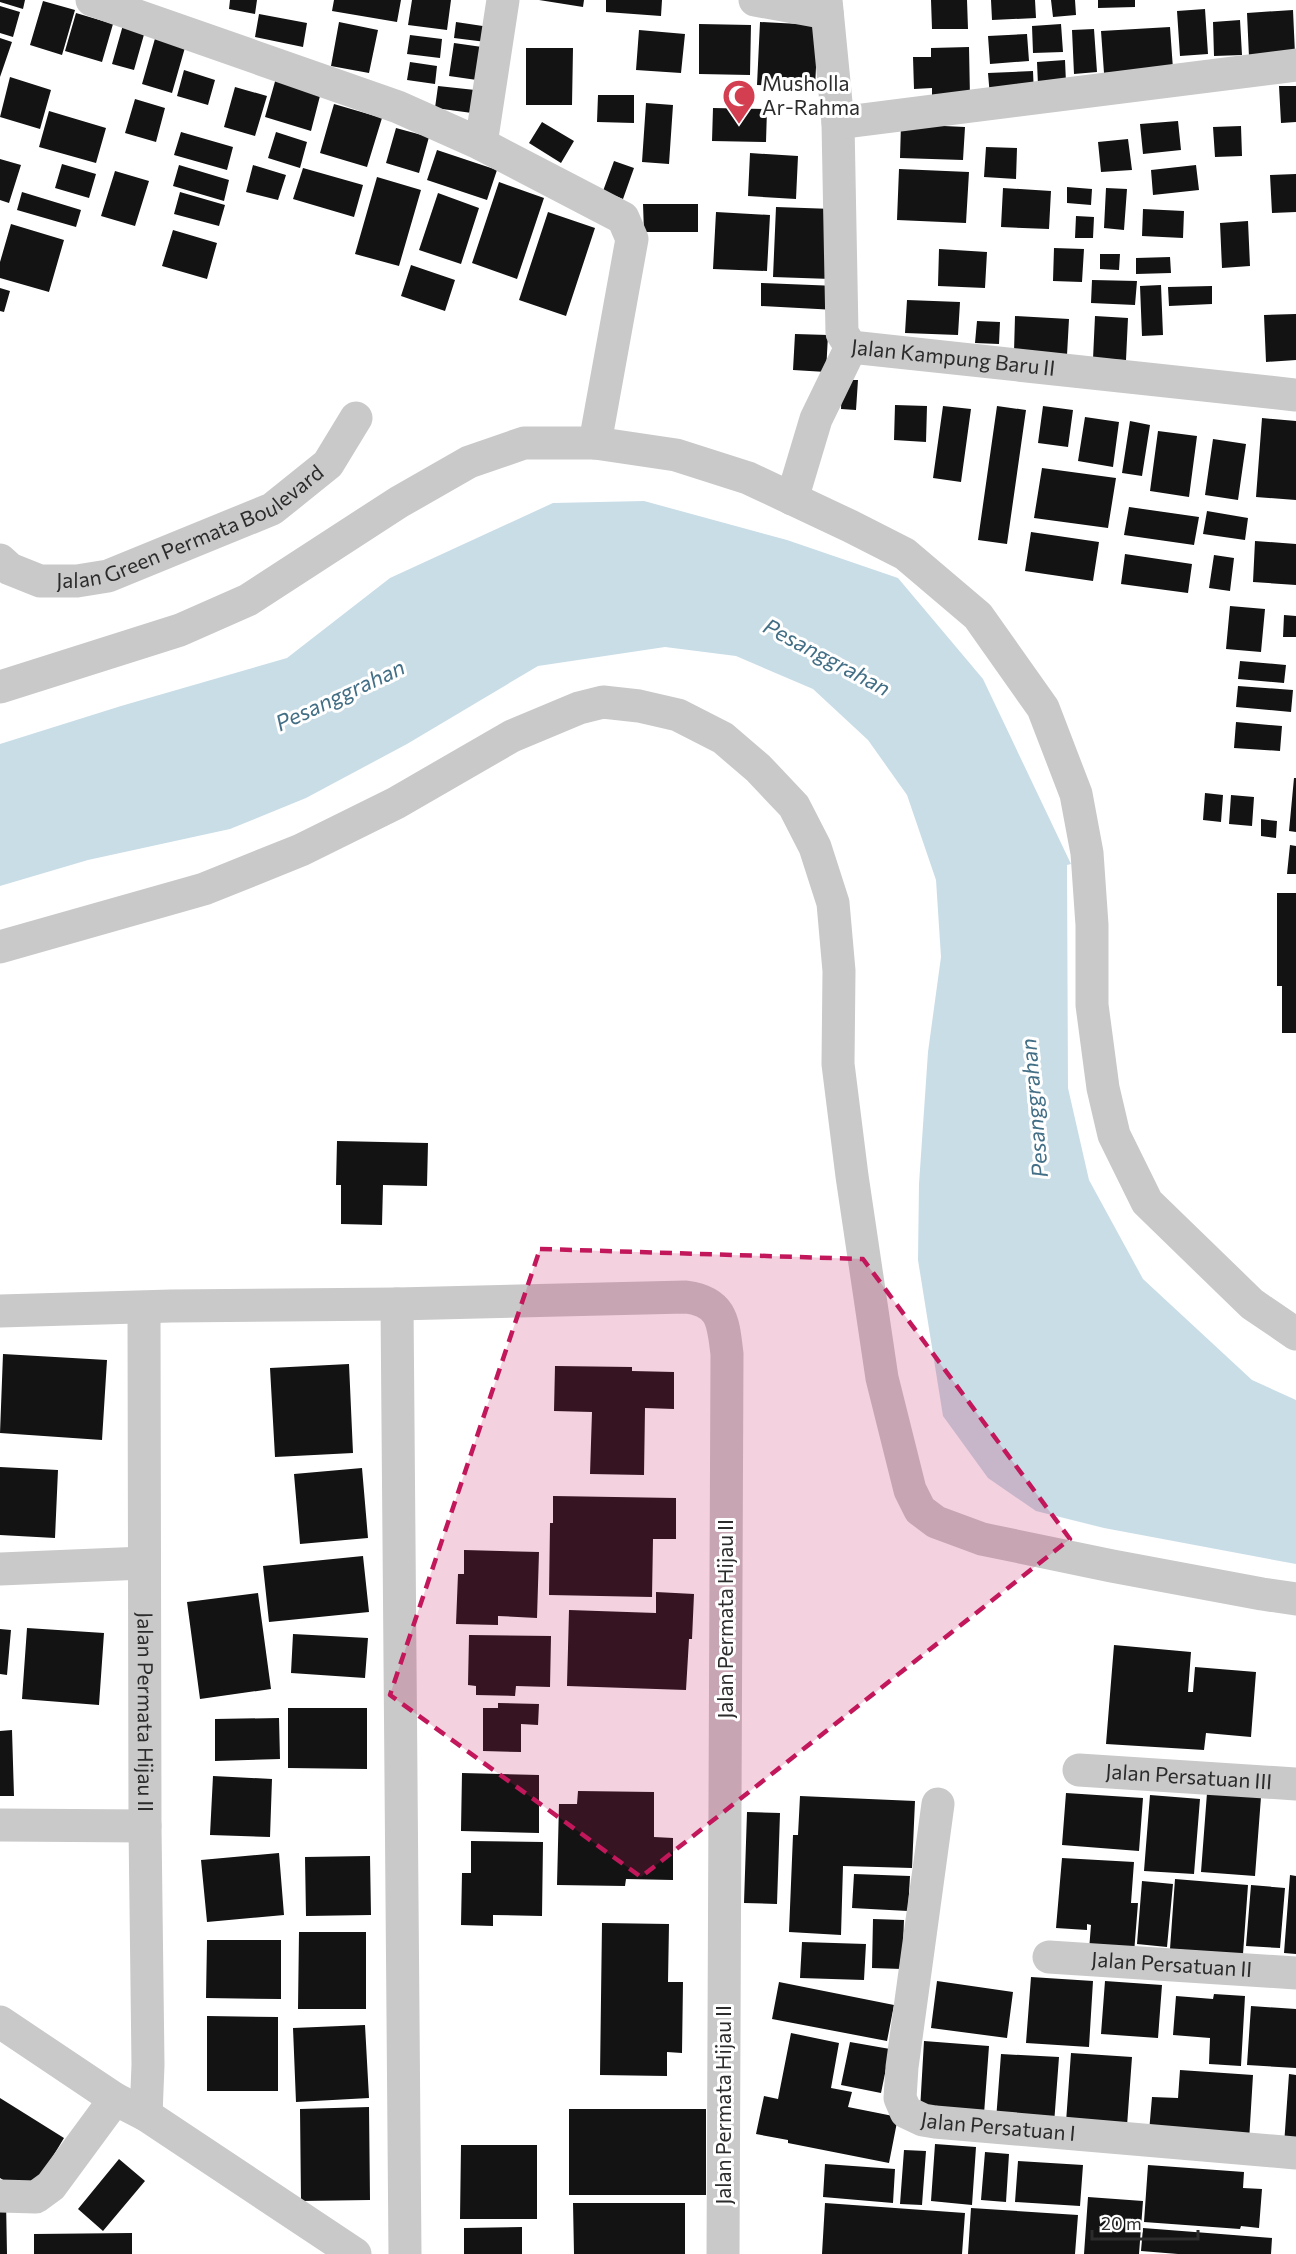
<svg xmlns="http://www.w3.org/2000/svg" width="1296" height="2254" font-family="Commissioner,sans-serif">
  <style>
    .water { fill: #c9dde7 }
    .building { fill: #131313 }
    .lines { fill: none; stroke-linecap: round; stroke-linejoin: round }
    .street { stroke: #c9c9c9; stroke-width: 33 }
    .marked { fill: #c2185b; fill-opacity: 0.2; stroke: #c2185b; stroke-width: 4.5; stroke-dasharray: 12 8; stroke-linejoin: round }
    .labels { text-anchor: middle; stroke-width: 6; stroke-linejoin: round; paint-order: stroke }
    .poi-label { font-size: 21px; fill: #2c2c2c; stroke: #fff; text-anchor: start }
    .street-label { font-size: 21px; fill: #2c2c2c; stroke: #fff }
    .water-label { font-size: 22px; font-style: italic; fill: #436f86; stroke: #fff }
  </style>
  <rect width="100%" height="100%" fill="#fff"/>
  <path class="water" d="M644,501L787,540L898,578L983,679L1071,864L1067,865L1068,1088L1089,1180L1143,1279L1252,1380L1296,1400V1564L1104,1528L1036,1511L988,1478L943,1416L918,1260L919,1184L928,1052L941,957L936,880L907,795L868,740L813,689L736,656L665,647L538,666L407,744L306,798L230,829L88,860L0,886V744L121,706L287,658L390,578L553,503Z"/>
  <path class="building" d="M0,0H25L23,9L0,2Z
    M230,0H257L255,14L229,9Z
    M334,0H401L397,22L332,11Z
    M412,0H451L447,30L408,25Z
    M539,0H584L583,7Z
    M606,0H662L661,16L606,12Z
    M931,0H967L968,29H932Z
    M991,0H1035L1036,18L992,20Z
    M1051,0H1075L1076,15L1053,17Z
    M1098,0H1135V7L1098,8Z
    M43,1L75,10L62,55L30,45Z
    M0,6L20,12L13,37L0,33Z
    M1205,9L1208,54L1180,56L1177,11Z
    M1293,10L1295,54L1249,57L1247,13Z
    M76,13L113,24L102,62L65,51Z
    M259,14L307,23L303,47L255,37Z
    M1240,20L1242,55L1214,56L1213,22Z
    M339,22L378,30L369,73L331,66Z
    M456,22L496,28L494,43L454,38Z
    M760,22L818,25L815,88L757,85Z
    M699,24L751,25L750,75L699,74Z
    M1061,24L1063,52L1033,53L1032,26Z
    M123,25L145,31L134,70L112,64Z
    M1170,27L1173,69L1104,73L1101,31Z
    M1094,29L1097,72L1074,74L1072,30Z
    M639,30L685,34L681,73L636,70Z
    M1027,34L1029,61L990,64L988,36Z
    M156,35L186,44L172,93L142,84Z
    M410,35L442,39L440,58L407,54Z
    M0,38L12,42L0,77Z
    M454,43L489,48L484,81L449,76Z
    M969,47L970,98L932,100V88L914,89L913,57H931V48Z
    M526,48H573L572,105H526Z
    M1065,60L1066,83L1038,85L1037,62Z
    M410,62L437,66L435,84L407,80Z
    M184,70L215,80L208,105L177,96Z
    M1033,71L1034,95L990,97L988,73Z
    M10,77L51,90L40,129L0,117Z
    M276,78L321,92L311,131L265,117Z
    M438,86L475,90L472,113L435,108Z
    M1279,86H1296V122L1281,123Z
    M235,87L267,96L255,136L224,127Z
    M598,95H634V123L597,122Z
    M135,99L165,108L156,142L125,133Z
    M646,103L673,105L669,164L642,162Z
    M334,104L382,118L367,167L320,153Z
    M713,108L767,109L766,142L712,141Z
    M49,111L106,128L96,163L39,147Z
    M1178,121L1181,150L1143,154L1140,124Z
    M542,122L574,141L561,163L529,143Z
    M901,124L965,127L963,160L900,158Z
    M1241,126L1242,156L1215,157L1213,127Z
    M396,128L429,137L419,173L386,163Z
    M181,132L233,147L227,170L174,155Z
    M276,132L307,142L300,168L268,158Z
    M1128,139L1132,170L1101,172L1098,142Z
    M986,147L1017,148L1016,179L984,177Z
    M437,150L497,170L487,200L427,180Z
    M750,153L798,156L796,199L748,196Z
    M0,159L21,165L9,203L0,200Z
    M614,161L634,168L623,199L603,191Z
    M62,164L96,174L89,198L55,188Z
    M179,165L229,180L224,201L173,186Z
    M253,165L286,175L278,200L246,192Z
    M1196,165L1199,190L1153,195L1151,170Z
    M303,168L363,185L354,217L293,199Z
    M899,169L969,172L966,223L897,220Z
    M115,171L149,181L135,226L101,216Z
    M1296,174V212L1272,213L1270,175Z
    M377,177L421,190L399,266L355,254Z
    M499,182L544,198L517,279L472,263Z
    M1067,187L1092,189L1091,205L1067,203Z
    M1003,188L1051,191L1049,229L1001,227Z
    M1106,188L1127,189L1124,230L1104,228Z
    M22,192L81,210L76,227L17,210Z
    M180,192L225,205L219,226L174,214Z
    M438,193L479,208L461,264L419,250Z
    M643,204H698V232H644Z
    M776,207L833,209L831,279L773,277Z
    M1143,209L1184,211L1183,238L1142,236Z
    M548,212L595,228L566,316L519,300Z
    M716,212L770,215L767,271L713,269Z
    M1076,216L1094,217L1093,238H1075Z
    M1248,221L1250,266L1222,268L1220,223Z
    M11,224L64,240L49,292L0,278V262Z
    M173,230L217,243L207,279L162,266Z
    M1054,248L1084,249L1082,282L1053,281Z
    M939,249L987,252L985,288L938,286Z
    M1100,254H1120L1119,270L1100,269Z
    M1170,257L1171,273L1136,274V258Z
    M411,265L455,280L445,311L401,296Z
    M1092,280L1137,281L1135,305L1091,303Z
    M761,283L837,286L836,310L761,306Z
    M1161,285L1163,335L1142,336L1140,286Z
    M1212,286V304L1169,306L1168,287Z
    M0,288L10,291L4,312L0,311Z
    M907,300L960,302L958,335L905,333Z
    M1296,314V360L1266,362L1264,315Z
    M1015,316L1069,319L1067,355L1014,352Z
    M1095,316L1128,318L1126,360L1093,359Z
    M977,321L1000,322L999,344L975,343Z
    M795,334L828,335L826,372L793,370Z
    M842,380H858L856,410L841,409Z
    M895,405L927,406L926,442L894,440Z
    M943,406L971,409L961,482L933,478Z
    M997,406L1026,410L1007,544L978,540Z
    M1043,406L1073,410L1068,447L1038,443Z
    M1085,417L1119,422L1113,467L1078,461Z
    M1262,418L1296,421V500L1256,497Z
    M1130,421L1150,425L1142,476L1122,473Z
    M1158,431L1197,436L1189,497L1150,491Z
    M1213,439L1246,444L1238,500L1205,495Z
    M1042,468L1116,478L1108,528L1034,518Z
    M1129,507L1199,517L1194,545L1124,535Z
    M1207,511L1248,518L1245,540L1203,534Z
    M1031,532L1099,542L1093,581L1025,571Z
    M1255,541L1296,544V585L1253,582Z
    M1125,554L1192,564L1188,593L1121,584Z
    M1214,555L1234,558L1230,591L1209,588Z
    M1230,606L1265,609L1261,652L1226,649Z
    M1284,615L1296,616V637H1283Z
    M1240,661L1286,665L1284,683L1238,679Z
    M1238,686L1293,690L1291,712L1236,707Z
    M1236,722L1282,726L1280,751L1234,748Z
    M1294,778H1296V832L1289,831Z
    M1205,793L1223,795L1221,822L1203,820Z
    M1231,795L1254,797L1252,826L1229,824Z
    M1261,819L1277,821L1276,838L1261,836Z
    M1290,845L1296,846V874H1287Z
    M1277,893H1296V1033H1282V986H1277Z
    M337,1141L428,1143L427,1186L383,1185L382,1225L341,1224V1185H336Z
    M3,1354L107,1360L102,1440L0,1433Z
    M349,1364L353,1453L275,1457L270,1368Z
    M555,1366L632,1367V1371L674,1372V1409L645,1408L644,1475L590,1474L592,1412L554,1411Z
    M0,1467L58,1470L55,1538L0,1535Z
    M362,1468L368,1538L300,1544L294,1474Z
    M553,1496L676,1498V1539H653L652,1597L549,1595L550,1523H553Z
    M464,1550L539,1552L537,1618L498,1616V1625L456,1624L458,1574H464Z
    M363,1556L369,1612L269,1622L263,1566Z
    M656,1592L694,1594L692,1639H689L686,1690L567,1686L569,1610L656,1613Z
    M258,1593L271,1689L200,1699L187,1602Z
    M27,1628L104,1633L99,1705L22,1699Z
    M0,1629L11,1630L7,1675L0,1674Z
    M293,1634L368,1638L365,1678L291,1673Z
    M469,1635L551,1636L550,1687L516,1686L515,1696L476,1695V1686L468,1685Z
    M1114,1645L1191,1652L1188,1692H1193L1195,1667L1256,1672L1251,1737L1206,1733L1204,1750L1106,1744Z
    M498,1703L539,1704L538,1725L521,1724V1752L483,1751V1708H498Z
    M288,1708H367V1769L288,1768Z
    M279,1718L280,1759L215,1761V1719Z
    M12,1730L14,1796H0V1731Z
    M462,1773L539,1775V1833L461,1831Z
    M213,1776L272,1779L270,1837L210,1835Z
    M578,1791L654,1792V1837L673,1838V1880L626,1879L625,1886L557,1885L559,1804H577Z
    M1066,1793L1143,1798L1139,1851L1062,1845Z
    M1207,1793L1261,1797L1255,1876L1201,1872Z
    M1150,1795L1200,1799L1194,1874L1144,1871Z
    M800,1796L915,1801L912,1868L843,1866L841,1935L789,1932L793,1835H798Z
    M747,1812L780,1813L777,1904L744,1903Z
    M471,1841L543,1842L542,1916L493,1915V1926L461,1925L462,1873H471Z
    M279,1853L284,1915L207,1922L201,1860Z
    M370,1856L371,1915L306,1916L305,1857Z
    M1062,1858L1134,1862L1131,1903H1138L1134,1953L1089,1950L1091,1925L1087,1924V1930L1056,1928Z
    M854,1874L910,1876L908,1911L852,1908Z
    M1290,1875L1296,1876V1954L1284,1953Z
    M1175,1879L1248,1885L1243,1954L1170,1949Z
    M1142,1881L1173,1884L1167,1947L1137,1944Z
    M1251,1885L1285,1888L1280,1948L1246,1946Z
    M873,1919L904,1920L902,1969L872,1968Z
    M602,1923L669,1924L668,1982H683L682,2053L667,2052V2076L600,2075Z
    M299,1932H366V2009H298Z
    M207,1940H281V1999L206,1998Z
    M802,1942L866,1944L864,1980L800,1978Z
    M1031,1977L1093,1981L1089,2047L1026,2043Z
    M937,1981L1013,1992L1007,2038L931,2028Z
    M1105,1981L1162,1985L1158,2038L1101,2034Z
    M779,1982L894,2005L887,2041L772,2019Z
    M1214,1994L1245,1996L1241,2066L1209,2064L1210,2038L1173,2035L1176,1996L1213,1999Z
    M1251,2006L1296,2009V2068L1247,2065Z
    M207,2016L278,2017V2091H207Z
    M365,2025L369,2098L296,2102L293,2028Z
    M791,2033L839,2043L831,2088L852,2092L848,2107L898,2117L889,2163L788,2143V2140L756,2134L764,2096L778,2099Z
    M924,2041L989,2046L984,2114L920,2110Z
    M850,2042L890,2049L881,2093L841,2085Z
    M1071,2053L1132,2057L1127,2126L1066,2122Z
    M1001,2054L1059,2057L1054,2124L996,2120Z
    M1180,2070L1253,2075L1249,2141L1149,2132L1152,2097L1178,2098Z
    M1289,2074L1296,2075V2146L1284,2145Z
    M0,2098L64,2138L29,2196L0,2178Z
    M369,2107L370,2200L301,2201L300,2109Z
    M569,2109H706V2195H569Z
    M935,2144L976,2147L972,2205L931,2201Z
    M461,2145H537V2219H460Z
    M904,2150L926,2151L922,2205L900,2204Z
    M985,2152L1009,2154L1006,2202L981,2200Z
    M119,2159L145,2181L103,2231L78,2209Z
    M1018,2161L1083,2165L1080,2206L1015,2202Z
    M825,2164L895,2169L893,2203L823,2197Z
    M1148,2165L1244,2172L1243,2188L1262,2189L1259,2228L1241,2226L1240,2229L1144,2222Z
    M1088,2197L1143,2201L1139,2254H1084Z
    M0,2201H6L7,2254H0Z
    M573,2203H685V2254H574Z
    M825,2203L965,2213L962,2254H822Z
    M971,2208L1078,2215L1075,2254H968Z
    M522,2227V2254H464V2228Z
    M1143,2228L1272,2238L1271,2254H1178L1141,2251Z
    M132,2233V2254H34V2234Z"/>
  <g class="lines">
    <g class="street">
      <path d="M92,0L398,107L481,144L503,0"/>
      <path d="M755,0L827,13"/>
      <path id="s1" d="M826,0L838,123L842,333L851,347L1296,395"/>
      <path d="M838,123L1296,65"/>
      <path d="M481,144L623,218L632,239L595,443"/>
      <path d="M792,499L816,419L851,347"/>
      <path id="s2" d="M0,560L10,569L40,581H77L108,576L272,509L328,464L356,418"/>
      <path d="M0,687L180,630L248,600L399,502L469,462L524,443H595L676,455L748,478L850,526L905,554L978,616L1043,708L1076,794L1087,853L1092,925V1005L1103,1088L1114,1135L1147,1202L1252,1304L1296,1334"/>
      <path d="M0,947L204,889L301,850L396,803L512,736L579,708L603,702L639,706L678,715L723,738L758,768L794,806L815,847L833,903L839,971L838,1064L852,1176L882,1378L910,1490L920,1510L936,1522L982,1539L1112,1566L1262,1594L1296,1599"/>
      <path d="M397,1304L405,2254"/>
      <path id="s3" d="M144,1308L145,1826L148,2065L146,2115"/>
      <path d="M0,1311L171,1306L397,1304L686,1297C723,1302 723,1322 727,1354L723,2254"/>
      <path d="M0,1569L144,1563"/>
      <path id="s4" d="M1079,1770L1296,1784"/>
      <path id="s5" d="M938,1804L902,2067L900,2098L906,2112L923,2120L935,2122L1296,2153"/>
      <path d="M0,1825L145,1826"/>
      <path id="s6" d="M1049,1957L1296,1973"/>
      <path d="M0,2022L115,2099L146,2115L355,2254"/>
      <path d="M0,2196L36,2197L51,2186L115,2099"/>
    </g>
  </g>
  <path class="marked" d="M540,1249L863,1259L1070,1539L641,1877L390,1695Z"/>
  <defs>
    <g id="mosque-pin" transform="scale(1.725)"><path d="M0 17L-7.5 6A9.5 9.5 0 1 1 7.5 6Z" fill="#d33f51" stroke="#fff"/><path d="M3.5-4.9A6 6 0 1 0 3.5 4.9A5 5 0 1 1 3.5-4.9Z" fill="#fff"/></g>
  </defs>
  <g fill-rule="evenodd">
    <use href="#mosque-pin" x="739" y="96"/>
  </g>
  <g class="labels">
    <g class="poi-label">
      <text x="762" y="91">Musholla<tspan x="762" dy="24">Ar-Rahma</tspan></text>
    </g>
    <g class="street-label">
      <text dy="7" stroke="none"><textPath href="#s1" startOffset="453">Jalan Kampung Baru II</textPath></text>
      <text dy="7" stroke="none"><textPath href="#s2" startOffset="208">Jalan Green Permata Boulevard</textPath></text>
      <text transform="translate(726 1619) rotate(-90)" y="7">Jalan Permata Hijau II</text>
      <text dy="7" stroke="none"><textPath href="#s3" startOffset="404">Jalan Permata Hijau II</textPath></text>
      <text dy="7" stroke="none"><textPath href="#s4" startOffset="110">Jalan Persatuan III</textPath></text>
      <text dy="7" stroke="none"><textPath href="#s6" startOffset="123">Jalan Persatuan II</textPath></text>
      <text transform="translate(724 2105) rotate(-90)" y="7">Jalan Permata Hijau II</text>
      <text dy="7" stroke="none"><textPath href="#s5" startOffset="406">Jalan Persatuan I</textPath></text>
    </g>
    <g class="water-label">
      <text transform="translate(827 657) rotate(28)" y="8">Pesanggrahan</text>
      <text transform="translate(340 695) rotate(-25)" y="8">Pesanggrahan</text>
      <text transform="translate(1034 1108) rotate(-95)" y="8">Pesanggrahan</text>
    </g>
  </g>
  <path d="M1092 2230v9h106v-9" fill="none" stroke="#2c2c2c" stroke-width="3"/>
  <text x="1101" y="2230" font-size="18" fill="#2c2c2c" stroke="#ffffff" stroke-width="4.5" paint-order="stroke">20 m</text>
</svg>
